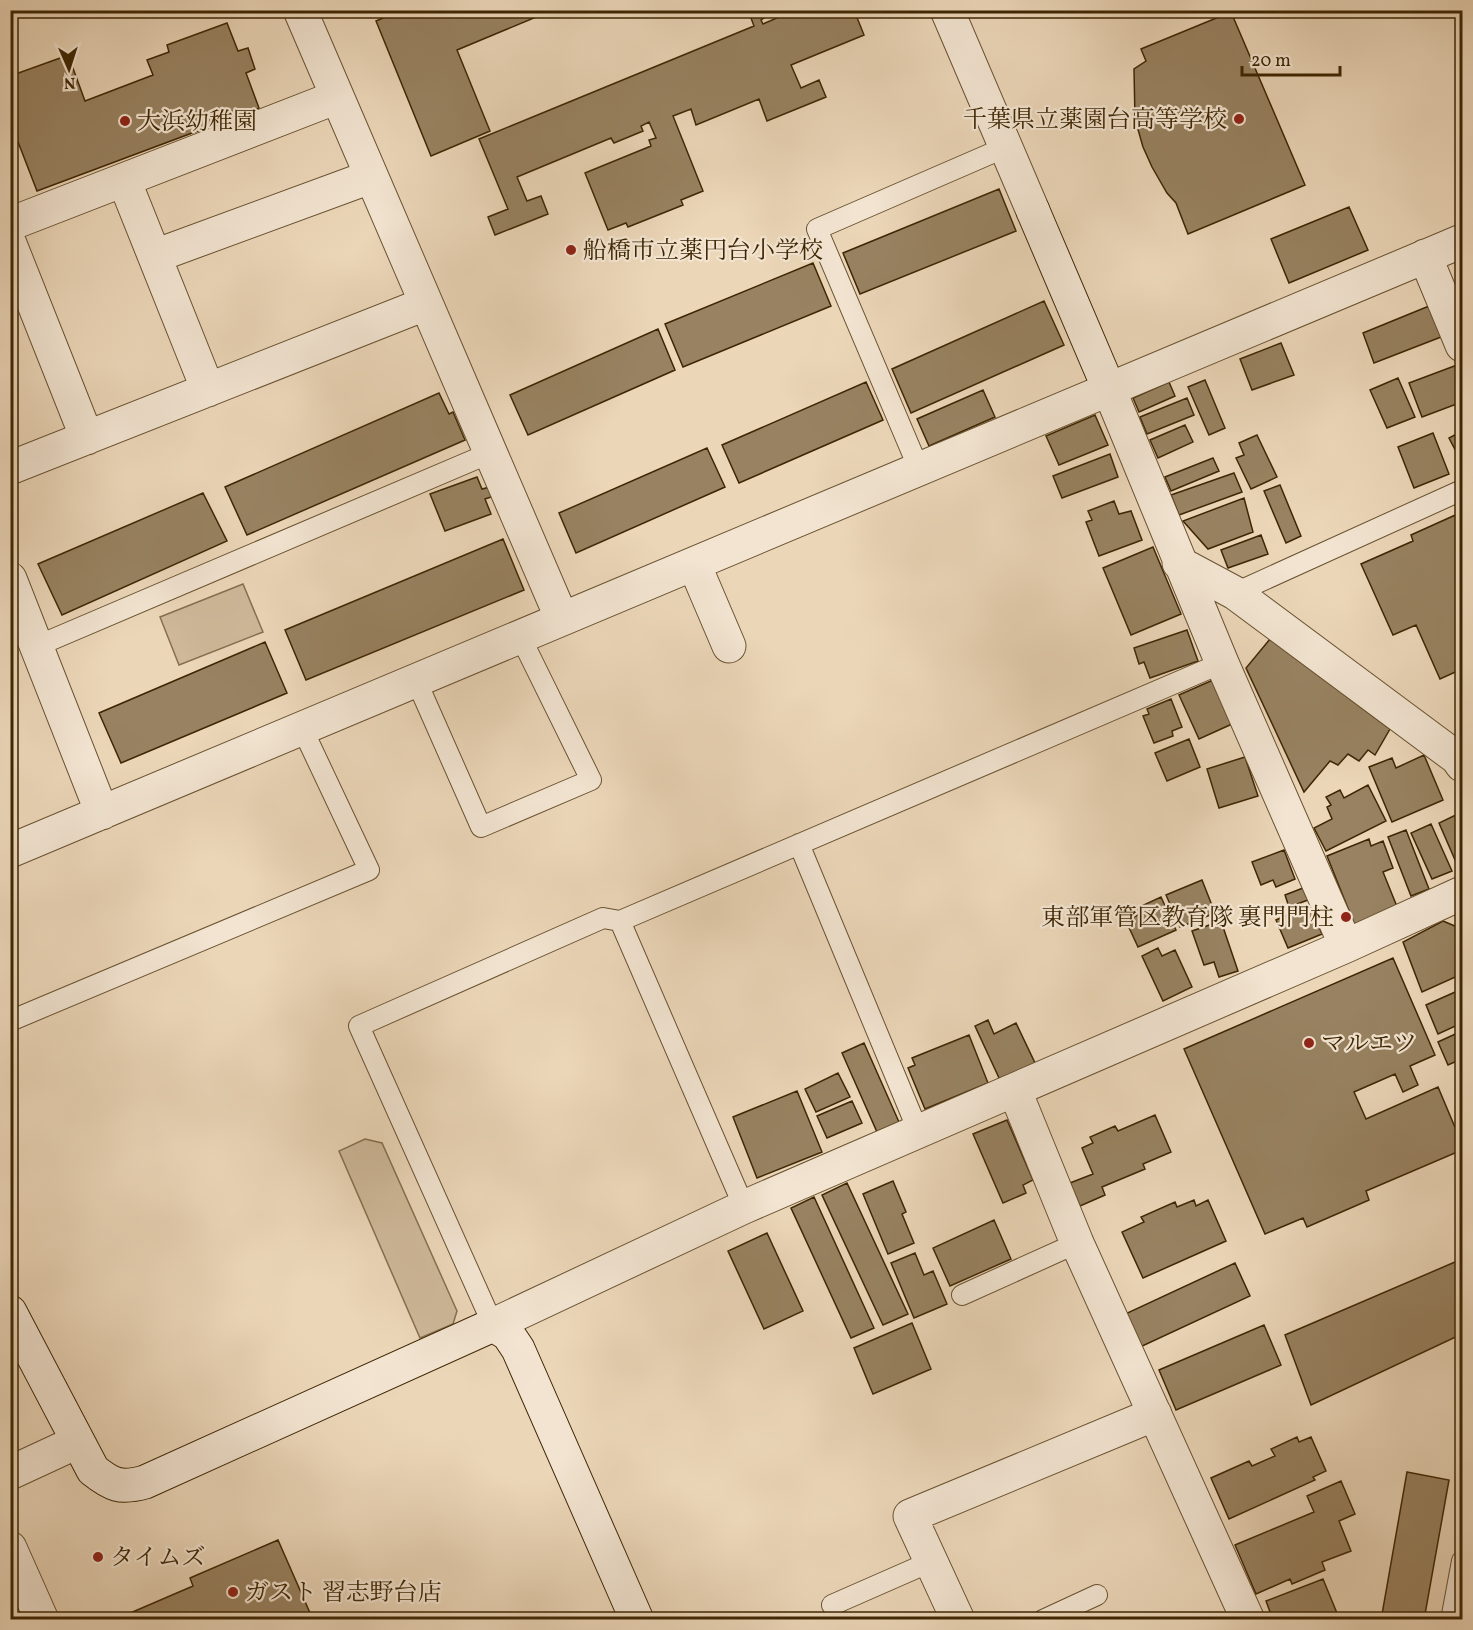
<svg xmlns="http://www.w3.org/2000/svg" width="1473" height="1630" font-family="Vollkorn,'Noto Serif JP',serif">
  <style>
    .green { fill: #ceb899; stroke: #866f4e; stroke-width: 1.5 }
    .building { fill: #988261; stroke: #3e2603; stroke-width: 1.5 }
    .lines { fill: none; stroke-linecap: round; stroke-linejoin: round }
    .lane-casing { stroke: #695230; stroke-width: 22 }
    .street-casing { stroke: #695230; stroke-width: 35 }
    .secondary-casing { stroke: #3e2603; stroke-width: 35 }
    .lane { stroke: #f2e4d1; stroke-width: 20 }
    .street { stroke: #f2e4d1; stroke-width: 33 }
    .secondary { stroke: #f2e4d1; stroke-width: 33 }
    .poi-dot { fill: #8f2418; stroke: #f2e4d1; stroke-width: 2 }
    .labels { text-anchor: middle; stroke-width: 4.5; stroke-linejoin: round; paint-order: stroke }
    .poi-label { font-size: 24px; fill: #3e2603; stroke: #f2e4d1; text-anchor: start }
  </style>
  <rect width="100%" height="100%" fill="#ebd6b8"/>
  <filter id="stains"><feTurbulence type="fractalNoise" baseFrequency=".00333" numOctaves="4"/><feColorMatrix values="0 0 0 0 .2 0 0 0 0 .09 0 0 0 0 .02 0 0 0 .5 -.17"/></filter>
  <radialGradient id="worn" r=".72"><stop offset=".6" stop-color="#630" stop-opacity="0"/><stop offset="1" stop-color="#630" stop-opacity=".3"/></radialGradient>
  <path class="green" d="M243,584L263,632L179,665L160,617Z
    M365,1139L382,1143L457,1311L453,1324L420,1338L339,1151Z"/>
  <path class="building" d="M402,10H553L457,50L490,131L431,156L376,21Z
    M748,10H761L764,18L761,20L763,24L795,10H854L864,35L791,65L801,88L819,80L826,97L767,121L759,99L696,125L691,109L673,116L703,191L681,200L683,205L628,227L626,223L608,230L585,173L651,146L649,140L656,138L649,122L641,126L643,131L614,143L611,138L517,177L527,201L541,196L548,214L495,235L488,217L508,209L479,139L754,26Z
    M1231,12L1305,185L1188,234L1176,203L1167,193L1152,167L1143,147L1135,119L1134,69L1146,61L1141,49Z
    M227,23L238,51L248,48L255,69L246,73L259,108L37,191L10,121V76L63,57L65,61L70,60L85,101L153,75L147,60L169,52L167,45Z
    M999,189L1016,231L860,294L843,253Z
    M1349,207L1368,250L1289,283L1271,239Z
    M813,263L831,306L683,367L665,324Z
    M1044,301L1064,345L911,413L892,369Z
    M1429,306L1441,337L1374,363L1363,333Z
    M658,329L675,370L528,435L510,395Z
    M1281,343L1294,375L1252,390L1240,359Z
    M1457,365L1462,380V402L1422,417L1409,383Z
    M1398,378L1415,417L1387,428L1370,390Z
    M1205,380L1225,428L1209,435L1188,387Z
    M866,382L883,420L739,483L722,445Z
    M1169,382L1175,396L1139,412L1133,398Z
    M983,390L995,417L929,446L917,419Z
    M439,393L449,414L453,412L465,440L247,535L225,487Z
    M1187,398L1194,415L1147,434L1140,417Z
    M1095,415L1108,445L1059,465L1046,436Z
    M1185,425L1193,442L1158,458L1150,440Z
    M1462,431V461H1461L1449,438Z
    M1433,433L1449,474L1414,488L1398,447Z
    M1257,435L1277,477L1251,489L1236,458L1244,455L1239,443Z
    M707,448L725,487L576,553L559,513Z
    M1110,454L1118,477L1062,498L1053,476Z
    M1213,458L1219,471L1171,491L1165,477Z
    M1234,473L1242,492L1179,515L1171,495Z
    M477,477L482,489L490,487L494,496L485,499L491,514L445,531L430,494Z
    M1280,485L1301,536L1286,543L1264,491Z
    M203,493L227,541L62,615L38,564Z
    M1244,498L1253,532L1208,549L1183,521Z
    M1114,501L1119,514L1131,511L1142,540L1099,556L1086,522L1092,520L1088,511Z
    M1462,512V669L1440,679L1416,625L1393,635L1361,564L1413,541L1411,535Z
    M1261,535L1268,554L1228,568L1221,550Z
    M503,539L524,590L306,680L285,630Z
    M1153,547L1181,614L1131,635L1103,568Z
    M1187,630L1198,661L1150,678L1144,662L1139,664L1134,648Z
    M1270,639L1390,729L1375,755L1368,750L1359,761L1348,754L1338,765L1330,761L1304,792L1246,668Z
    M265,642L287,693L121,763L99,713Z
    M1213,680L1232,724L1199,739L1179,695Z
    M1171,699L1182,727L1172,731L1173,736L1154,743L1143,716L1149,714L1147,709Z
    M1189,739L1200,767L1167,781L1155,753Z
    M1424,755L1443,800L1392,822L1369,767L1392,758L1396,768Z
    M1245,757L1258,796L1219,808L1207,769Z
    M1368,785L1386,821L1326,851L1314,828L1332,819L1327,807L1331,805L1326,797L1340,790L1344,798Z
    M1462,812V876L1439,823Z
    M1431,824L1452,871L1432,879L1411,833Z
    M1406,830L1429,889L1411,896L1388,837Z
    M1369,839L1371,846L1383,841L1393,868L1383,872L1398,909L1355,926L1327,856Z
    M1284,850L1295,879L1276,887L1273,880L1261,885L1252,862Z
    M1202,880L1215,913L1180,927L1166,895Z
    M1303,888L1308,900L1289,907L1285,895Z
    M1161,897L1176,930L1138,947L1126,921L1138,915L1135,909Z
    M1310,905L1322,934L1288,948L1276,920Z
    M1221,921L1238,971L1219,977L1214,962L1204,965L1192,931Z
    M1443,921L1462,929V974L1422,992L1403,942Z
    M1158,948L1162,956L1175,950L1192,987L1163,1001L1142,956Z
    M1393,958L1435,1055L1410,1066L1418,1085L1403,1092L1395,1074L1354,1092L1366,1119L1438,1087L1462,1144V1150L1366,1191L1369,1200L1307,1227L1303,1218L1265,1234L1184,1049Z
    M1462,989V1023L1438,1034L1426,1005Z
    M988,1020L994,1034L1016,1023L1035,1063L1000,1080L975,1026Z
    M1462,1031V1068L1459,1060L1448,1065L1438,1042Z
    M969,1035L988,1083L925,1109L908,1068L915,1065L912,1058Z
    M864,1043L899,1122L877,1132L842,1053Z
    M838,1073L850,1097L816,1112L805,1089Z
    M797,1091L822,1152L757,1178L733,1117Z
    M852,1101L862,1123L827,1138L817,1116Z
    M1155,1115L1171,1152L1143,1164L1145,1169L1102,1187L1105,1195L1080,1206L1070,1183L1093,1174L1082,1148L1093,1143L1090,1137L1115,1126L1118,1131Z
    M1007,1120L1033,1180L1023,1185L1026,1193L1003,1203L973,1134Z
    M893,1181L906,1212L902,1214L914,1243L888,1254L863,1194Z
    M847,1183L908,1314L883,1325L822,1195Z
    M814,1197L874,1328L851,1338L791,1208Z
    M1194,1200L1196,1206L1208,1200L1226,1241L1143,1278L1122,1232L1144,1222L1141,1217L1175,1202L1177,1207Z
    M994,1220L1011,1259L950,1286L933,1248Z
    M767,1233L803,1311L764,1329L728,1251Z
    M915,1253L924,1275L933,1271L947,1304L914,1318L891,1263Z
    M1462,1259V1334L1311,1405L1285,1335Z
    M1235,1263L1250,1296L1138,1348L1123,1315Z
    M912,1323L931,1369L873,1394L854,1348Z
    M1264,1325L1281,1365L1176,1410L1159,1370Z
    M1297,1437L1299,1442L1311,1437L1326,1471L1313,1477L1315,1480L1229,1519L1211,1478L1249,1461L1252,1466L1275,1456L1271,1449Z
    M1407,1472L1449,1480L1424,1620H1381Z
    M1341,1481L1355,1514L1339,1521L1351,1551L1322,1562L1325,1570L1292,1584L1290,1579L1256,1594L1235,1545L1314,1512L1307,1496Z
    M278,1540L310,1613L295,1620H278L275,1614L261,1620H114L193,1586L190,1578Z
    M1323,1579L1339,1618L1273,1620L1266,1601Z"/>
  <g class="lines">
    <g class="lane-casing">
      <path id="lane" d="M919,469L817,229L1006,147
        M1235,593L1462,490
        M37,646L490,453
        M416,680L481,827L591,780L520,636
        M799,844L919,1133
        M620,921L1222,663
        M10,1021L369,870L302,728
        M962,1295L1077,1243
        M493,1325L359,1026L603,918L620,921L744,1207
        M832,1605L930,1562
        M1043,1620L1097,1595
        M1451,1620L1462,1561"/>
    </g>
    <g class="street-casing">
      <path id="street" d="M300,10L562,619
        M947,10L1033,211
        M124,180L208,390
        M10,224L337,97
        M10,244L87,438
        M155,256L370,177
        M1425,256L1462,345
        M1109,389L1222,663L1346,946
        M10,468L425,304
        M1179,563L1235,593L1457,758L1462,765
        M694,564L729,646
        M10,579L102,813
        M10,851L1462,241
        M1015,1091L1077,1243L1248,1620
        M493,1325L744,1207L1346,946L1462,893
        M10,1473L77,1442
        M10,1548L42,1620
        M958,1620L910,1516L1155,1414"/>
    </g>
    <g class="secondary-casing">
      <path id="secondary" d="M1033,211L1109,389
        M10,1312L93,1470C112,1485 120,1489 145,1482L493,1325L508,1334L518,1349L637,1620"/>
    </g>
    <use href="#lane" class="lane"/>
    <use href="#street" class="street"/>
    <use href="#secondary" class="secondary"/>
  </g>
  <g class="poi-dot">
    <circle cx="1239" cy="119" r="6"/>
    <circle cx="125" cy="121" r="6"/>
    <circle cx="571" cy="250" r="6"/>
    <circle cx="1346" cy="917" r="6"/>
    <circle cx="1309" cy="1043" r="6"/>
    <circle cx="98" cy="1557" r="6"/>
    <circle cx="233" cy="1592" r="6"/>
  </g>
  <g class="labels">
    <g class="poi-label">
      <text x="1227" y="127" text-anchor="end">千葉県立薬園台高等学校</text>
      <text x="137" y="129">大浜幼稚園</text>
      <text x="583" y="258">船橋市立薬円台小学校</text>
      <text x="1334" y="925" text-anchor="end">東部軍管区教育隊 裏門門柱</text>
      <text x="1321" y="1051">マルエツ</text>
      <text x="110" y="1565">タイムズ</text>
      <text x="245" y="1600">ガスト 習志野台店</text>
    </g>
  </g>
  <rect width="1473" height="1630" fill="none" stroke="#ebd6b8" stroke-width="36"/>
  <rect x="12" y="12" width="1449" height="1606" fill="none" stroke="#3e2603" stroke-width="3"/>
  <rect x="18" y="18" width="1437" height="1594" fill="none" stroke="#3e2603" stroke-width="1.5"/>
  <g transform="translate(69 69) rotate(177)" stroke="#f2e4d1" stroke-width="4.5" paint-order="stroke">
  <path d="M0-4.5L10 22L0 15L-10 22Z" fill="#3e2603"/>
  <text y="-9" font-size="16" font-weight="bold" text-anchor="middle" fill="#3e2603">N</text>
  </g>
  <path d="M1242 66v9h98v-9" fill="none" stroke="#3e2603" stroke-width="3"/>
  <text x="1251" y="66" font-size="18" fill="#3e2603" stroke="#f2e4d1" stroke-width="4.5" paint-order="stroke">20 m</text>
  <rect width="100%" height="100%" filter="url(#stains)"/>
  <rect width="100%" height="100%" fill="url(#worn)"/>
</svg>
